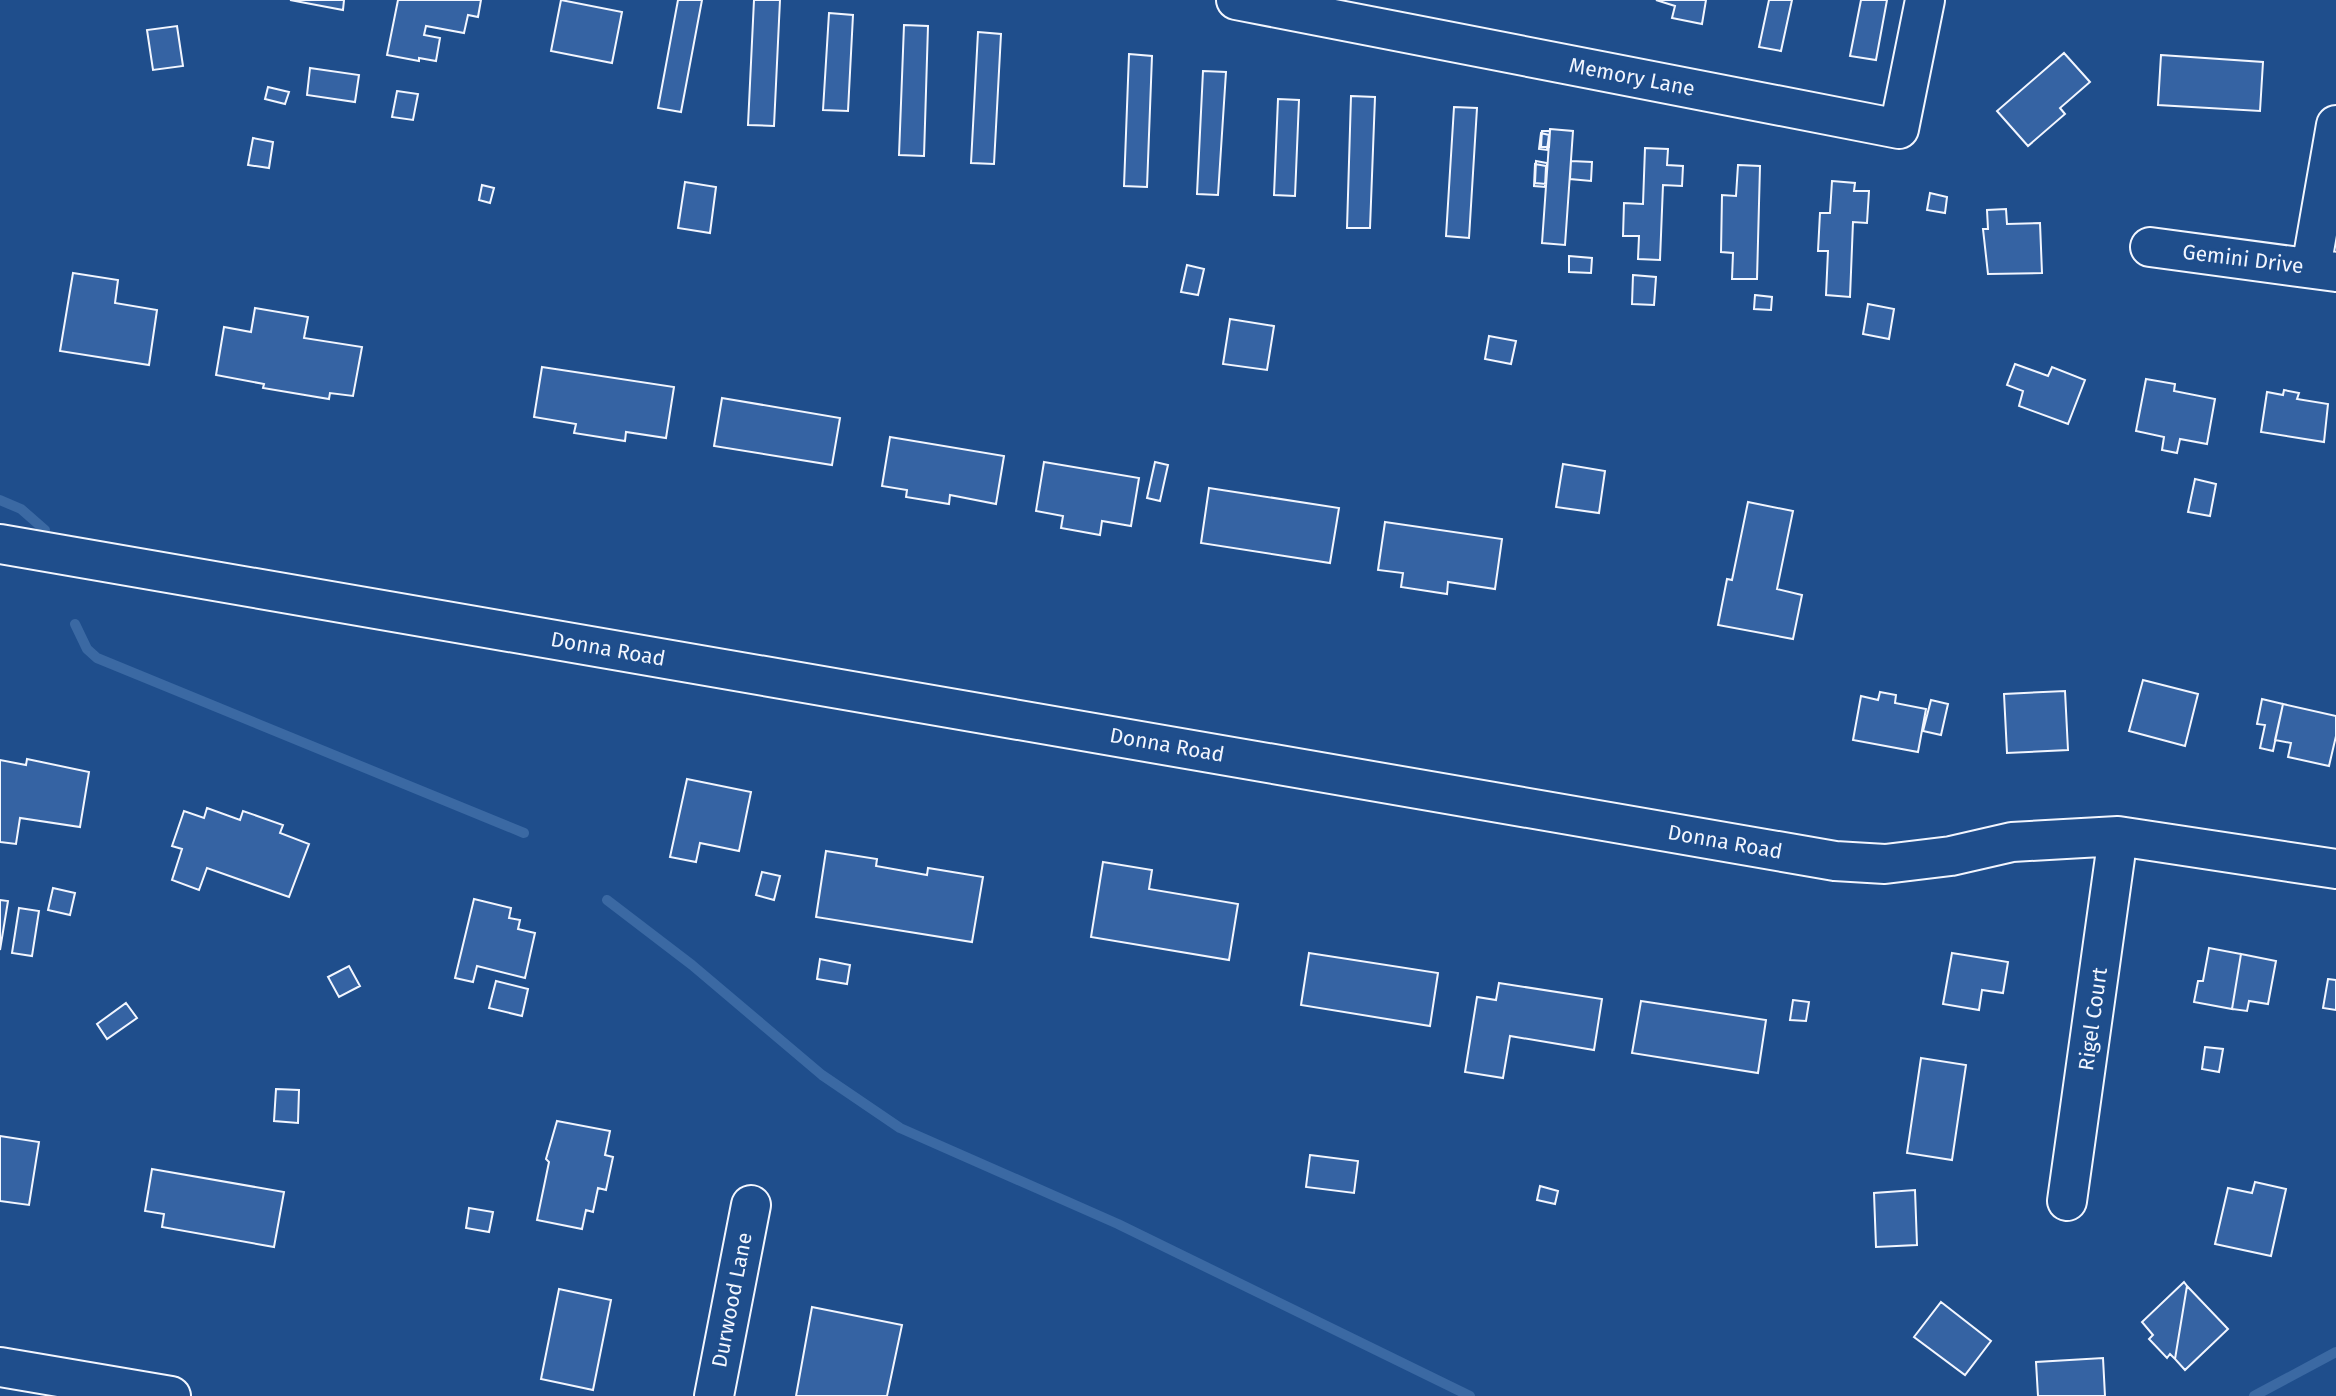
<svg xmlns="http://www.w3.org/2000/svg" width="2336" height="1396" font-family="'Fira Sans',sans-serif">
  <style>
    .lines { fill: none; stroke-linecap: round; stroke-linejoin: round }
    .stream { stroke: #3b69a3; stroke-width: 10 }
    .building { fill: #3563a3; stroke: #f2f6ff; stroke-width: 2 }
    .minor-casing { stroke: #f2f6ff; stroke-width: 42 }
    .minor { stroke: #1f4e8c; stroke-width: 38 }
    .labels { text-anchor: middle; stroke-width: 5; stroke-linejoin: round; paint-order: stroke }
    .street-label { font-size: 21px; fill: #f2f6ff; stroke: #1f4e8c }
  </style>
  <rect width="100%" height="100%" fill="#1f4e8c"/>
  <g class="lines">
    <path class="stream" d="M0,500L21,509L45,530
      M75,624L87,649L97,658L524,833
      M607,900L692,965L822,1075L900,1128L1118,1224L1470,1396
      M2254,1396L2336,1352"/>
  </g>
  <path class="building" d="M290,0H344L343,10Z
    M398,0H481L478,17L468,15L464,33L426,26L424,35L440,38L436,61L419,58V61L387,55Z
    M561,0L622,12L612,63L551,51Z
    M678,0H702L681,112L658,108Z
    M754,0H780L774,126L748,125Z
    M1656,0H1706L1702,24L1672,18L1675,6Z
    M1769,0H1792L1781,51L1759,47Z
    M1861,0H1887L1876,60L1850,56Z
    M829,13L853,15L848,111L823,110Z
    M904,25L928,26L924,156L899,155Z
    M177,26L183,66L153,70L147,30Z
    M978,32L1001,34L994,164L971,163Z
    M2064,53L2090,82L2060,108L2065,114L2028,146L1997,111Z
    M1129,54L1152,56L1147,187L1124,186Z
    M2161,55L2263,62L2260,111L2158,105Z
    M310,68L359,75L355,102L307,95Z
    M1203,71L1226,72L1218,195L1197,194Z
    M268,87L289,92L285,104L265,99Z
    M397,91L418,94L413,120L392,117Z
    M1351,96L1375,97L1370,228H1347Z
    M1278,99L1299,100L1295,196L1274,195Z
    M1454,107L1477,108L1469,238L1446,236Z
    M1550,129L1573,131L1565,245L1542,243Z
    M1542,131H1550L1549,147H1541Z
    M1541,133L1549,135L1547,150L1539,149Z
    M253,138L273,142L269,168L248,165Z
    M1645,148L1668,149L1667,165L1683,166L1682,186L1663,185L1660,260L1638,259L1639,236H1623L1624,203L1643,204Z
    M1536,161L1547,163L1546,184L1535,183Z
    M1571,161L1592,162L1591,181L1570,179Z
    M1535,164L1546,166L1545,187L1534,186Z
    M1738,165L1760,166L1757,279H1732L1733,253L1721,252L1722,195L1736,196Z
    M1832,181L1855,183L1854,191H1869L1867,223L1853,222L1850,297L1826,295L1828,251H1818L1820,213H1830Z
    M685,182L716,187L710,233L678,228Z
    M482,185L494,188L490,203L479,200Z
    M1930,193L1947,197L1945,213L1927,210Z
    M2006,209L2007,224L2040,223L2042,273L1988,274L1983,229H1988L1987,210Z
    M1569,256L1592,258L1591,273L1569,272Z
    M1187,265L1204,269L1198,295L1181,292Z
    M73,273L118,280L115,303L157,310L149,365L60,351Z
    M1633,275L1656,277L1654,305L1632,304Z
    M1755,295L1772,297L1771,310L1754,309Z
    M1868,304L1894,309L1889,339L1863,334Z
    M255,308L308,317L304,338L362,347L353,396L330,393L329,399L263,388L264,384L216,375L224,327L251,332Z
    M1230,319L1274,326L1267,370L1223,364Z
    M1489,336L1516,341L1511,364L1485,359Z
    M2015,364L2048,376L2052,367L2085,380L2068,424L2019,406L2023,391L2007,385Z
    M542,367L674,387L666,438L626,432L625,441L574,433L576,424L534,417Z
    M2146,379L2175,384L2174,391L2215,399L2207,444L2180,439L2177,453L2162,450L2164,437L2136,431Z
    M2284,390L2299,393L2297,399L2328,404L2324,442L2261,432L2267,392L2283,395Z
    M722,398L840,418L832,465L714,446Z
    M890,437L1004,456L996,504L950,495L949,504L906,497L907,490L882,486Z
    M1044,462L1139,478L1131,526L1102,521L1100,535L1061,528L1063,516L1036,511Z
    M1155,462L1168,465L1160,501L1147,498Z
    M1563,464L1605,471L1599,513L1556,507Z
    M2195,479L2216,484L2210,516L2188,512Z
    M1209,488L1339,508L1330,563L1201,543Z
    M1748,502L1793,511L1777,589L1802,595L1793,639L1718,625L1727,579L1732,580Z
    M1385,522L1502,539L1495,589L1448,582L1447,594L1401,587L1403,573L1378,570Z
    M2143,680L2198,694L2185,746L2129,731Z
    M2065,691L2068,750L2007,753L2004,694Z
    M1880,692L1896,695L1895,703L1926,709L1918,752L1853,740L1861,696L1878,700Z
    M2262,699L2283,704L2273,751L2260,748L2265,725L2257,724Z
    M1931,700L1948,704L1941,735L1923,731Z
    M2283,704L2336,716V736L2329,766L2288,757L2291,743L2275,740Z
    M27,759L89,772L80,827L20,818L16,844L0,842V760L26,765Z
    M687,779L751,792L739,851L700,843L696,862L670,857Z
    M207,808L240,820L243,811L283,825L280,833L309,844L289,897L207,868L199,890L172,880L182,849L172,846L184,811L204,818Z
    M826,851L877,859L876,866L927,875L928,868L983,877L972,942L816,917Z
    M1103,862L1152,870L1149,889L1238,904L1229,960L1091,937Z
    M762,872L780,876L774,900L756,895Z
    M53,888L75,893L70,915L48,910Z
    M474,899L511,908L509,918L520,920L518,929L535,933L525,978L477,966L473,982L455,978Z
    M0,900L8,901L0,950Z
    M19,908L39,911L32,956L12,953Z
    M2209,948L2241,954L2232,1009L2194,1002L2198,981H2203Z
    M1309,953L1438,973L1430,1026L1301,1005Z
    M1952,953L2008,962L2003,993L1982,990L1979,1010L1943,1004Z
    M2241,954L2276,961L2268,1004L2249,1001L2247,1011L2232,1009Z
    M820,959L850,965L847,984L817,979Z
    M349,966L360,986L339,997L328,977Z
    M2328,979L2336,980V1010L2323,1008Z
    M496,981L528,989L522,1016L489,1008Z
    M1499,983L1602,999L1594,1050L1510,1036L1503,1078L1465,1072L1477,997L1496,1000Z
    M1793,1000L1809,1002L1806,1021L1790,1020Z
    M1641,1001L1766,1020L1758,1073L1632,1053Z
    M126,1003L137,1018L107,1039L97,1024Z
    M2205,1047L2223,1049L2219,1072L2202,1069Z
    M1921,1058L1966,1065L1952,1160L1907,1153Z
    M276,1089L299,1090L298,1123L274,1121Z
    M557,1121L610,1131L605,1155L613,1157L606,1190L598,1188L593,1212L586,1210L582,1229L537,1220L549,1162L546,1159Z
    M0,1136L39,1142L29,1205L0,1201Z
    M1310,1155L1358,1161L1354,1193L1306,1187Z
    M152,1169L284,1192L274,1247L162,1227L164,1214L145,1211Z
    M2255,1182L2286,1189L2271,1256L2215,1244L2228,1188L2252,1193Z
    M1540,1186L1558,1191L1555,1204L1537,1200Z
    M1915,1190L1917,1245L1876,1247L1874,1193Z
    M469,1208L493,1212L489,1232L466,1228Z
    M2184,1282L2187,1286L2175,1359L2170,1354L2167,1358L2149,1339L2153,1335L2142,1322Z
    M2187,1286L2228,1329L2185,1370L2175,1359Z
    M559,1289L611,1300L593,1390L541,1379Z
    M1941,1302L1991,1341L1965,1375L1914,1337Z
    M812,1307L902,1325L887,1396H796Z
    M2103,1358L2105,1396H2038L2036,1362Z"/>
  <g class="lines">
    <g class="minor-casing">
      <path id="minor" d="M1236,0L1899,129L1925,0
        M2150,247L2336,272
        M2311,268L2336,125
        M0,544L1835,861L1885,864L1951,856L2012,842L2118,836L2336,869
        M2067,1201L2118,836
        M0,1367L171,1396
        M714,1396L751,1205"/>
    </g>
    <use href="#minor" class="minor"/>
  </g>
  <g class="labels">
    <g class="street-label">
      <text transform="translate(1632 77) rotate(11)" y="7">Memory Lane</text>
      <text transform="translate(2243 259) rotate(7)" y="7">Gemini Drive</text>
      <text transform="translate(608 649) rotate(10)" y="7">Donna Road</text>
      <text transform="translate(1167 745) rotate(10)" y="7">Donna Road</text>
      <text transform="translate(1725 842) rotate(10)" y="7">Donna Road</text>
      <text transform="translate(2093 1019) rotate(-82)" y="7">Rigel Court</text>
      <text transform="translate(732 1300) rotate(-79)" y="7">Durwood Lane</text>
    </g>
  </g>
</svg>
